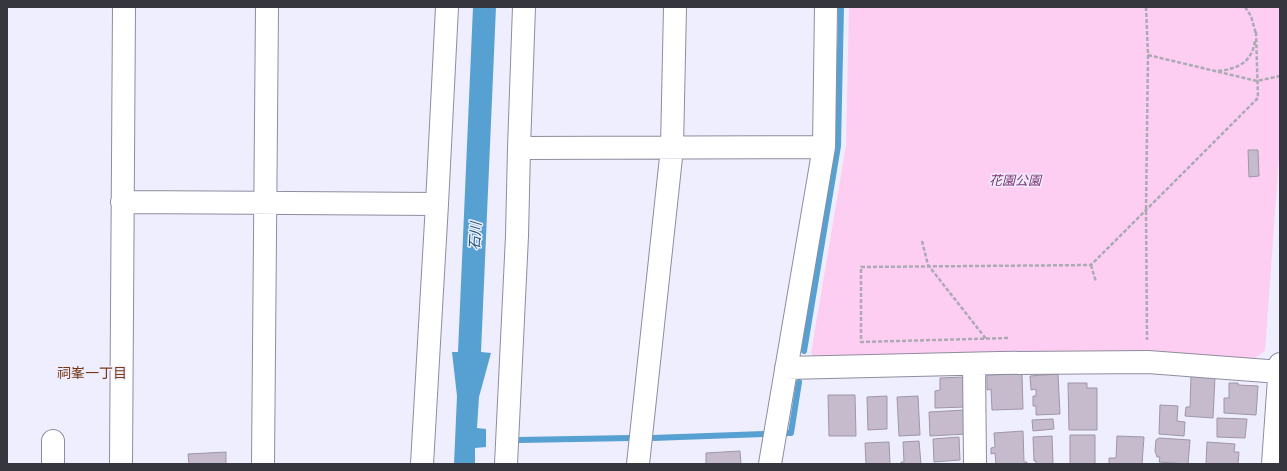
<svg xmlns="http://www.w3.org/2000/svg" width="1287" height="471" font-family="'Times New Roman','Noto Sans JP',serif">
  <style>
    .green { fill: #fdcef2 }
    .water { fill: #56a1d1 }
    .lines { fill: none; stroke-linecap: round; stroke-linejoin: round }
    .stream { stroke: #56a1d1; stroke-width: 6 }
    .building { fill: #c5bbcd; stroke: #9f96a7 }
    .minor-casing { stroke: #8d8d9f; stroke-width: 24 }
    .path { stroke: #aaaab7; stroke-width: 2.5; stroke-dasharray: 4 2; stroke-linecap: butt }
    .minor { stroke: #fff; stroke-width: 22 }
    .labels { text-anchor: middle; stroke-width: 3; stroke-linejoin: round; paint-order: stroke }
    .park-label { font-size: 13px; font-style: italic; fill: #7d3171; stroke: #eeeefe }
    .water-label { font-size: 14px; font-style: italic; fill: #1c5576; stroke: #eeeefe }
    .neighbourhood-label { font-size: 14px; fill: #783816; stroke: #eeeefe }
  </style>
  <rect width="100%" height="100%" fill="#eeeefe"/>
  <path class="green" d="M849,7H1280V144L1265,351L1253,359L1145,351L816,358L811,353L846,145Z"/>
  <path class="water" d="M473,7H496L481,352L491,353L479,397L477,428L486,429V447L475,448V464H454L457,396L452,352H458Z"/>
  <g class="lines">
    <path class="stream" d="M804,351L838,146L841,7
      M784,433H791L799,382
      M652,438L765,434
      M518,440L631,438"/>
  </g>
  <path class="building" d="M1248,150H1258L1259,176L1249,177Z
    M1022,374L1023,409L992,410L991,389L987,390V375Z
    M1058,374L1060,414L1036,415V406H1033V396H1036V389L1031,390L1030,376Z
    M1191,376L1215,377L1213,418L1185,416L1186,407H1190Z
    M964,377L965,407L935,408V391L940,390V378Z
    M1068,383H1087V388H1097V430H1069Z
    M1229,383H1238V385L1258,386L1256,415L1224,413V398H1229Z
    M828,395H855L856,436H829Z
    M887,396V429L868,430L867,397Z
    M918,396L920,435L899,436L897,397Z
    M1160,405L1178,406L1177,421L1185,422L1184,436L1159,434Z
    M965,410L966,434L930,436L929,412Z
    M1217,418L1247,419L1245,438L1217,437Z
    M1053,419L1054,429L1033,431L1032,420Z
    M1023,431L1024,462H1027V464H996L995,453L991,454V448L995,447L994,433Z
    M1070,435H1095V464H1070Z
    M1052,436L1053,464H1036V461H1034L1033,437Z
    M1117,436L1144,437L1142,464H1109V458H1116Z
    M959,437L960,460L934,462L933,439Z
    M1159,438L1190,440L1188,464L1159,462L1160,457H1157L1155,451L1156,440Z
    M919,441L921,464H901V462H904L903,442Z
    M889,442L890,464H866L865,443Z
    M1207,442L1235,444L1234,452H1239L1238,464H1206Z
    M740,451L741,464H706V453Z
    M226,452V464H189L188,454Z"/>
  <g class="lines">
    <g class="minor-casing">
      <path id="minor" d="M519,148L824,147
        M122,202L437,204
        M974,364L975,464
        M786,368L999,363L1148,362L1280,372
        M53,441V464
        M121,464L124,7
        M263,464L267,7
        M422,464L437,204L447,7
        M506,464L517,236L519,148L524,7
        M638,464L672,148L675,7
        M770,464L824,147L826,7
        M1273,464L1280,364"/>
    </g>
    <path class="path" d="M1146,7L1148,55L1146,209L1147,340
      M1245,7L1251,16L1256,34
      M1148,55L1257,81L1280,76
      M1218,71C1238,69 1252,62 1255,41
      M922,241L928,265L987,340
      M1091,265L1096,282
      M1008,338L861,342V267L1091,265L1258,98L1256,32"/>
    <use href="#minor" class="minor"/>
  </g>
  <g class="labels">
    <g class="park-label">
      <text x="1015" y="185">花園公園</text>
    </g>
    <g class="water-label">
      <text transform="translate(475 236) rotate(-87)" y="5">石川</text>
    </g>
    <g class="neighbourhood-label">
      <text x="92" y="378">祠峯一丁目</text>
    </g>
  </g>
  <rect width="1287" height="471" fill="none" stroke="#36363e" stroke-width="16"/>
</svg>
